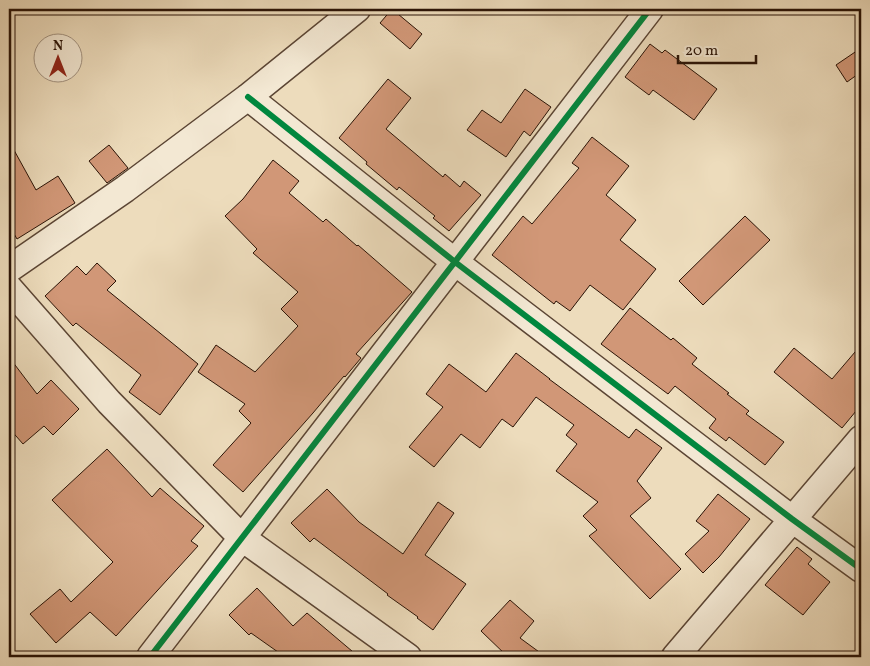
<svg xmlns="http://www.w3.org/2000/svg" width="870" height="666" font-family="Vollkorn,serif">
  <style>
    .building { fill: #d19777; stroke: #2a1306 }
    .lines { fill: none; stroke-linecap: round; stroke-linejoin: round }
    .minor-casing { stroke: #5b4534; stroke-width: 29 }
    .minor { stroke: #f3e8d3; stroke-width: 26 }
    .cycleway-casing { stroke: #f3e8d3; stroke-width: 9 }
    .cycleway { stroke: #00873e; stroke-width: 6 }
  </style>
  <rect width="100%" height="100%" fill="#eddcbc"/>
  <filter id="stains"><feTurbulence type="fractalNoise" baseFrequency=".004" numOctaves="4"/><feColorMatrix values="0 0 0 0 .2 0 0 0 0 .09 0 0 0 0 .02 0 0 0 .5 -.17"/></filter>
  <radialGradient id="worn" r=".72"><stop offset=".6" stop-color="#630" stop-opacity="0"/><stop offset="1" stop-color="#630" stop-opacity=".3"/></radialGradient>
  <path class="building" d="M392,9L422,34L410,49L380,23Z
    M650,44L662,53L665,50L717,89L694,120L653,90L649,95L625,77Z
    M861,48V72L847,82L836,65Z
    M388,79L411,98L386,129L443,177L445,174L460,187L464,181L481,195L449,231L433,218L435,216L399,187L397,190L366,164L367,162L339,138Z
    M525,89L551,107L530,136L524,131L506,157L467,130L482,110L501,123Z
    M592,137L629,166L606,195L636,220L620,240L656,269L623,310L590,285L570,311L556,301L554,304L492,255L523,216L532,224L579,168L572,163Z
    M9,141L36,190L58,176L75,203L17,239L9,225Z
    M109,145L128,168L107,183L89,161Z
    M273,160L299,181L289,193L323,222L326,219L357,246L358,245L412,292L356,354L361,358L345,377L344,376L313,413L243,492L213,465L251,423L239,411L245,404L198,372L216,345L255,372L298,326L281,309L298,292L253,253L257,249L225,216L243,199Z
    M745,216L770,240L703,305L679,281Z
    M97,263L116,281L107,290L198,364L160,415L129,392L141,375L76,323L73,326L45,296L77,266L86,275Z
    M630,308L671,340L673,338L697,358L692,364L729,393L727,394L749,411L746,414L784,442L765,465L729,437L726,441L709,428L716,419L675,386L668,394L601,344Z
    M861,345V405L842,428L774,372L794,348L832,379Z
    M516,353L550,379H549L629,438L636,429L662,448L637,481L651,498L630,516L681,569L650,599L589,536L597,530L583,516L598,502L556,471L577,444L566,435L574,425L536,397L513,427L502,419L480,448L461,434L434,467L409,447L443,407L426,394L449,364L486,392Z
    M9,357L37,394L51,380L79,409L53,435L44,426L23,444L9,428Z
    M107,449L152,497L160,488L204,526L191,541L198,546L116,636L90,612L56,643L30,614L60,589L71,602L113,562L52,500Z
    M327,489L359,522L403,554L438,502L454,513L425,555L466,584L433,630L417,618L418,617L387,595L388,594L314,538L310,542L291,523Z
    M718,494L750,519L719,557L703,573L685,554L709,531L696,521Z
    M797,547L812,559L808,564L830,582L803,615L765,585Z
    M257,588L293,626L307,613L359,657H285L251,633L249,635L229,615Z
    M510,600L534,621L520,638L546,657H508L481,631Z"/>
  <g class="lines">
    <g class="minor-casing">
      <path id="minor" d="M248,97L455,262L792,519L861,569
        M9,269L125,189L248,97L357,9
        M9,288L109,402L242,538L408,657
        M150,657L650,9
        M675,657L861,439"/>
    </g>
    <use href="#minor" class="minor"/>
    <g class="cycleway-casing">
      <path id="cycleway" d="M248,97L455,262L792,519L861,569
        M150,657L650,9"/>
    </g>
    <use href="#cycleway" class="cycleway"/>
  </g>
  <rect width="870" height="666" fill="none" stroke="#eddcbc" stroke-width="30"/>
  <rect x="10" y="10" width="850" height="646" fill="none" stroke="#2a1306" stroke-width="2.5"/>
  <rect x="15" y="15" width="840" height="636" fill="none" stroke="#2a1306"/>
  <g transform="translate(58 58)"><circle r="24" fill="#f3e8d3" stroke="#a39381"/>
  <path d="M0-4L9 19L0 12L-9 19Z" fill="#8f2418"/>
  <text y="-8" font-size="14" font-weight="bold" text-anchor="middle" fill="#2a1306">N</text>
  </g>
  <path d="M678 55v8h78v-8" fill="none" stroke="#2a1306" stroke-width="2.5"/>
  <text x="685" y="55" font-size="15" fill="#2a1306" stroke="#f3e8d3" stroke-width="4" paint-order="stroke">20 m</text>
  <rect width="100%" height="100%" filter="url(#stains)"/>
  <rect width="100%" height="100%" fill="url(#worn)"/>
</svg>
